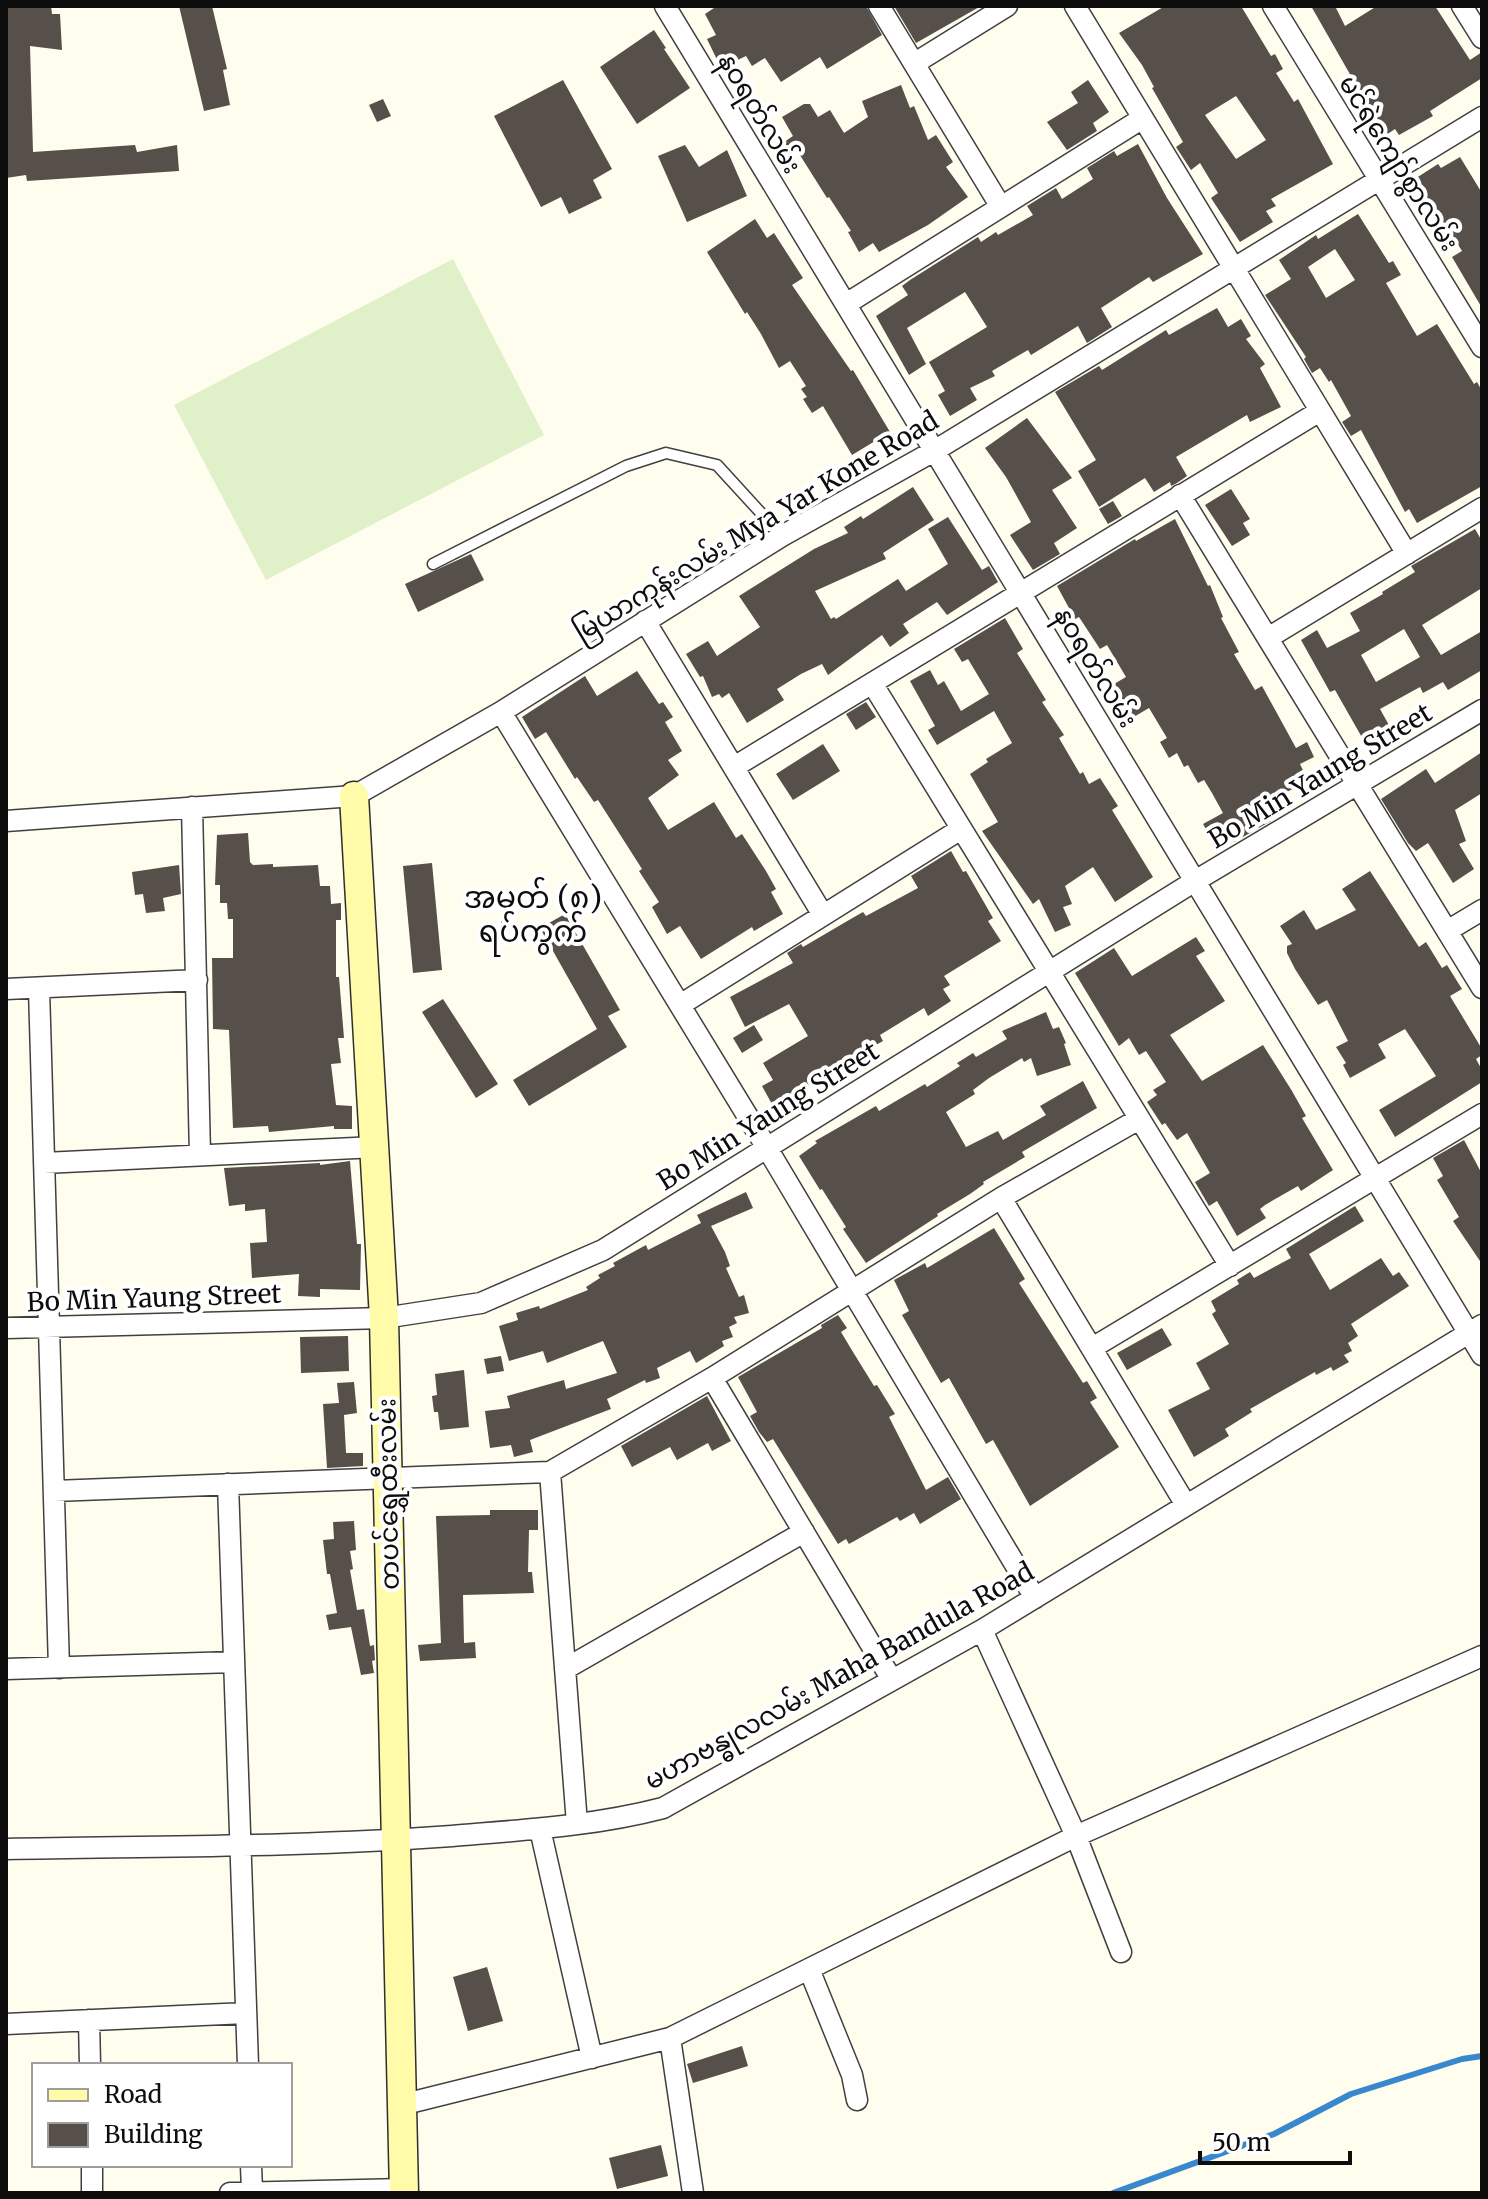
<svg xmlns="http://www.w3.org/2000/svg" width="1488" height="2199" font-family="Merriweather,'Noto Sans Myanmar',serif">
  <style>
    .pitch { fill: #e0f0c9 }
    .lines { fill: none; stroke-linecap: round; stroke-linejoin: round }
    .stream { stroke: #3988cd; stroke-width: 6 }
    .building { fill: #564f4a; fill-rule: evenodd }
    .lane-casing { stroke: #404040; stroke-width: 13 }
    .street-casing { stroke: #404040; stroke-width: 23 }
    .secondary-casing { stroke: #2f2f2f; stroke-width: 31 }
    .lane { stroke: #fff; stroke-width: 10 }
    .street { stroke: #fff; stroke-width: 20 }
    .secondary { stroke: #fffba9; stroke-width: 28 }
    .labels { text-anchor: middle; stroke-width: 8; stroke-linejoin: round; paint-order: stroke }
    .street-label { font-size: 26px; fill: #0d0d0d; stroke: #fff }
    .quarter-label { font-size: 30px; fill: #0d0d0d; stroke: #fff }
  </style>
  <rect width="100%" height="100%" fill="#fffdee"/>
  <path class="pitch" d="M453,259L544,435L266,580L174,405Z"/>
  <g class="lines">
    <path class="stream" d="M1113,2193L1274,2134L1351,2094L1462,2059L1482,2056"/>
  </g>
  <path class="building" d="M6,6H51L52,14H60L62,50L30,46L33,152L135,145L137,152L177,145L179,171L27,181L26,175L6,178Z
    M179,6H212L227,69L223,70L230,105L204,111Z
    M717,6H866L882,35L827,69L820,57L781,82L765,58L752,66L746,56L721,68L707,39L716,35L705,14Z
    M894,6H981L916,43Z
    M1165,6H1241L1271,56L1275,54L1283,69L1276,73L1294,102L1298,99L1333,164L1271,199L1276,206L1266,211L1273,222L1240,242L1211,198L1218,193L1200,163L1191,170L1176,147L1183,142L1152,88L1154,87L1142,65L1119,33ZM1236,96L1266,140L1236,159L1205,115Z
    M1311,6H1335L1345,26L1377,6H1435L1470,60L1482,52V78L1430,111L1433,116L1399,135L1395,129L1377,141L1361,108L1367,104Z
    M654,30L666,48L664,49L690,88L637,124L600,67Z
    M563,80L612,169L593,180L602,198L569,214L561,197L541,207L494,116Z
    M1088,80L1109,112L1093,123L1097,131L1067,150L1047,122L1078,103L1071,92Z
    M901,85L910,108L914,106L928,140L936,135L953,162L946,167L968,197L928,225L879,252L873,243L859,252L848,232L851,231L829,197L827,198L798,152L785,162L775,148L793,136L782,117L804,104H810L818,117L830,110L844,133L868,117L862,101Z
    M383,99L391,116L377,122L369,105Z
    M1138,144L1167,198L1203,254L1153,282L1149,277L1101,308L1112,327L1087,343L1078,326L1031,355L1028,350L992,371L995,376L970,388L977,400L950,416L938,395L945,391L929,362L987,327L965,292L907,328L926,364L909,375L876,316L908,295L902,286L910,280L978,237L981,242L996,232L998,235L1033,215L1027,206L1056,188L1062,199L1093,179L1087,168L1114,151L1117,156Z
    M685,145L699,167L727,150L747,196L687,222L658,156Z
    M1460,157L1482,193V308L1452,257L1462,251L1444,222L1441,225L1410,182L1438,164L1441,168Z
    M1358,214L1389,263L1393,261L1401,275L1386,283L1417,336L1437,324L1474,384L1477,382L1482,391V486L1417,523L1409,509L1405,512L1361,430L1351,436L1342,422L1351,416L1331,380L1329,382L1320,368L1312,373L1304,359L1306,357L1265,295L1291,279L1279,260L1316,235L1318,239ZM1335,249L1355,280L1326,298L1308,267Z
    M755,219L767,238L774,233L803,278L792,285L851,371L853,370L890,432L852,455L823,406L812,413L803,399L807,397L801,389L806,386L790,361L779,368L761,334L747,312L745,314L707,252Z
    M1217,308L1228,327L1241,319L1251,336L1246,339L1265,364L1260,368L1281,407L1250,422L1247,415L1176,457L1187,476L1177,483L1171,486L1170,482L1154,492L1145,478L1099,507L1078,471L1096,460L1055,392L1099,366L1102,370L1166,330L1169,335Z
    M1027,418L1072,478L1052,490L1077,528L1054,543L1060,554L1033,570L1010,535L1031,522L1006,477L985,448Z
    M913,487L934,520L883,553L886,559L815,591L831,619L834,617L836,619L898,579L906,591L948,564L928,529L948,517L982,570L989,566L998,582L947,615L937,602L903,624L909,633L890,647L882,635L828,675L822,664L801,674L777,689L784,700L747,723L729,693L722,698L719,694L712,697L703,676L700,677L686,654L708,641L717,656L760,627L739,596L814,549L848,533L844,527L861,516L863,519Z
    M1231,489L1250,519L1243,523L1250,535L1232,546L1205,505Z
    M1113,501L1122,516L1108,524L1099,509Z
    M1175,519L1208,586L1210,585L1223,617L1221,618L1239,652L1234,654L1255,690L1262,686L1296,748L1307,742L1314,757L1300,764L1308,781L1283,794L1285,796L1264,808L1271,821L1234,842L1226,829L1211,838L1203,824L1223,813L1212,793L1204,780L1198,783L1188,765L1184,767L1177,753L1169,758L1160,742L1167,738L1149,708L1132,718L1114,684L1126,677L1107,645L1100,649L1079,617L1075,619L1057,586L1135,539L1136,541Z
    M1475,529L1482,541V588L1422,625L1441,655L1482,631V670L1448,690L1443,682L1423,693L1420,687L1380,709L1390,727L1364,741L1335,690L1330,692L1301,640L1317,630L1327,648L1360,631L1350,613L1383,594L1382,592L1415,572L1411,566ZM1404,629L1420,657L1376,682L1361,655Z
    M471,554L484,580L418,612L405,584Z
    M1005,618L1023,649L1017,653L1046,700L1042,702L1064,735L1059,738L1080,774L1083,772L1089,784L1100,778L1118,806L1112,810L1153,877L1115,902L1093,867L1065,886L1072,904L1063,907L1071,925L1055,932L1039,899L1033,904L982,831L998,822L970,774L988,762L986,759L1012,743L994,711L937,745L928,730L935,726L910,681L930,670L938,685L944,681L961,711L989,694L968,659L962,662L954,649Z
    M637,671L659,704L663,702L673,717L665,722L682,751L668,760L679,775L648,798L668,830L714,802L736,838L742,834L766,871L776,889L771,892L783,914L754,931L752,927L701,959L680,926L667,934L652,907L659,902L639,871L642,869L598,800L594,802L577,777L575,779L546,732L535,739L522,717L585,676L597,696Z
    M866,702L876,717L856,730L846,714Z
    M823,744L840,771L793,800L776,774Z
    M1482,752V793L1455,810L1466,841L1459,844L1474,869L1453,883L1428,843L1416,851L1408,843L1381,799L1426,769L1435,783Z
    M248,833L250,862L253,865L273,864V867L318,865L320,886H330L331,904L341,903V920H336V977H339L344,1038H338L341,1063L331,1064L336,1105L352,1106V1129H334V1126L269,1132L268,1126L233,1128L229,1030L213,1029L212,958H233V919H228L227,903H220V885H215L217,835Z
    M951,851L963,872L966,871L993,918L988,921L1001,941L944,976L950,985L943,989L951,1001L928,1016L924,1008L880,1035L883,1041L867,1050L865,1047L822,1073L824,1076L773,1106L762,1086L773,1080L763,1063L808,1036L789,1004L745,1027L730,997L793,963L787,953L801,944L803,947L849,920L863,912L866,916L918,888L911,876Z
    M432,863L442,970L413,973L403,866Z
    M179,865L181,894L163,898L165,911L146,913L143,894L135,895L132,872Z
    M1370,871L1419,947L1426,942L1442,968L1447,965L1462,989L1450,996L1482,1049V1055L1476,1059L1482,1070V1082L1395,1137L1379,1110L1436,1076L1405,1029L1378,1044L1386,1058L1350,1078L1343,1065L1346,1063L1336,1047L1348,1041L1327,1000L1318,1005L1295,969L1287,953V946L1292,944L1280,926L1304,910L1316,930L1356,910L1342,889Z
    M565,914L620,1010L608,1016L627,1047L529,1106L513,1080L597,1029L540,928Z
    M1196,937L1205,951L1196,956L1225,1001L1170,1035L1202,1081L1263,1045L1292,1091L1306,1116L1302,1118L1333,1170L1301,1191L1298,1186L1265,1205L1260,1209L1266,1218L1237,1236L1217,1201L1209,1206L1195,1182L1210,1173L1187,1133L1177,1140L1165,1123L1162,1125L1147,1102L1157,1095L1153,1090L1166,1082L1146,1051L1139,1055L1129,1038L1119,1046L1075,973L1114,948L1132,976Z
    M443,999L498,1084L476,1098L422,1012Z
    M1046,1012L1053,1029L1059,1027L1066,1043L1064,1044L1071,1065L1037,1076L1031,1058L1024,1062L1022,1058L989,1078L973,1090L975,1094L946,1112L966,1147L998,1131L1003,1140L1046,1115L1040,1106L1083,1081L1097,1108L1022,1152L1025,1157L983,1182L984,1184L970,1194L937,1214L938,1216L866,1263L843,1229L846,1227L822,1189L820,1190L799,1156L817,1143L815,1141L876,1106L879,1111L925,1084L927,1087L960,1066L957,1063L973,1053L976,1057L1007,1039L1002,1031Z
    M754,1025L763,1040L742,1053L733,1038Z
    M1464,1140L1482,1174V1264L1453,1221L1459,1217L1437,1180L1443,1176L1433,1158Z
    M350,1161L357,1244H361L360,1290L320,1289V1297L298,1296L299,1274L252,1278L250,1243L267,1242L265,1209L245,1211V1204L229,1206L224,1168L320,1163V1165Z
    M746,1192L753,1208L711,1226L725,1252L730,1266L726,1268L739,1297L744,1295L749,1313L734,1317L737,1323L729,1327L733,1337L722,1341L724,1346L696,1363L690,1351L657,1368L660,1378L646,1383L645,1380L607,1399L611,1409L530,1440L533,1452L514,1457L511,1445L490,1448L485,1411L510,1408L507,1396L564,1380L566,1389L617,1373L603,1341L547,1363L543,1351L509,1361L499,1326L518,1320L516,1313L539,1306L540,1309L588,1290L586,1287L600,1278L598,1275L615,1266L613,1263L646,1245L648,1250L701,1223L697,1215Z
    M1355,1206L1364,1221L1309,1254L1330,1290L1381,1258L1393,1276L1399,1272L1409,1286L1351,1324L1358,1336L1348,1343L1352,1351L1344,1355L1349,1362L1333,1371L1331,1367L1316,1375L1315,1372L1250,1409L1252,1412L1225,1429L1229,1436L1194,1457L1168,1410L1210,1389L1196,1363L1229,1344L1212,1314L1216,1311L1211,1301L1239,1284L1237,1280L1250,1272L1254,1278L1291,1258L1286,1249Z
    M994,1228L1025,1279L1019,1283L1083,1383L1087,1381L1097,1398L1090,1402L1119,1447L1030,1506L993,1440L986,1444L949,1378L941,1383L902,1315L909,1311L894,1280L925,1263L927,1268Z
    M838,1315L847,1328L841,1332L853,1352L874,1386L877,1385L895,1414L889,1417L926,1490L948,1477L961,1499L920,1524L914,1513L900,1521L897,1517L849,1544L846,1539L838,1544L773,1439L767,1442L759,1432L750,1416L757,1412L738,1377L822,1328L821,1325Z
    M1162,1328L1172,1345L1127,1370L1117,1353Z
    M348,1336L349,1371L301,1373L300,1337Z
    M501,1356L504,1371L487,1374L484,1359Z
    M464,1370L469,1427L440,1430L438,1412H434L432,1396L437,1395L435,1374Z
    M354,1382L357,1413L344,1415L346,1453H363V1466L327,1468L323,1404L339,1403L337,1383Z
    M707,1396L731,1441L712,1451L708,1443L677,1460L670,1447L632,1467L621,1446Z
    M490,1510H538V1530H529L528,1572H532L534,1593L463,1595L464,1643L475,1642L476,1658L420,1661L418,1645L441,1643L436,1516L490,1515Z
    M354,1521L356,1550L350,1551L353,1569L350,1570L357,1610L364,1609L370,1646L374,1645L375,1660L372,1661L374,1673L361,1675L351,1627L329,1630L326,1615L337,1613L330,1574H327L323,1540L334,1539L333,1522Z
    M487,1967L503,2021L468,2031L453,1977Z
    M742,2046L748,2066L693,2083L687,2064Z
    M661,2145L668,2176L617,2189L609,2158Z"/>
  <g class="lines">
    <g class="lane-casing">
      <path id="lane" d="M433,564L626,466L666,453L717,465L782,536"/>
    </g>
    <g class="street-casing">
      <path id="street" d="M665,6L1482,1355
        M879,6L1001,207
        M1075,6L1407,554
        M1273,6L1482,347
        M1462,6L1482,38
        M915,63L1007,6
        M846,304L1143,118
        M1180,495L1482,988
        M645,621L823,915
        M1268,638L1482,508
        M872,683L1230,1266
        M501,712L767,1148L1035,1598
        M734,767L1320,411
        M192,807L200,1155
        M6,821L354,796L501,712L782,536L934,451L1482,117
        M1447,931L1482,910
        M6,989L197,980
        M39,989L59,1668
        M680,1005L961,829
        M44,1163L376,1147
        M1001,1198L1186,1505
        M6,1328L384,1318L481,1303L603,1250L1195,881L1482,710
        M1092,1348L1482,1114
        M712,1378L892,1680
        M550,1472L577,1824
        M228,1484L248,2065
        M54,1491L550,1472L712,1378L1001,1198L1139,1119
        M982,1630L1076,1836L1121,1952
        M6,1669L234,1662
        M565,1669L804,1532
        M540,1829L592,2058
        M6,1849C154,1846 304,1847 452,1836C523,1830 594,1826 663,1808L982,1630L1482,1325
        M809,1969L852,2075L857,2100
        M89,2020L90,2065
        M6,2024L246,2013
        M670,2038L693,2193
        M401,2105L670,2038L1076,1836L1482,1656
        M92,2165V2193
        M251,2165L252,2192
        M230,2193L404,2189"/>
    </g>
    <g class="secondary-casing">
      <path id="secondary" d="M354,796L384,1318L404,2193"/>
    </g>
    <use href="#lane" class="lane"/>
    <use href="#street" class="street"/>
    <use href="#secondary" class="secondary"/>
  </g>
  <g class="labels">
    <g class="street-label">
      <text transform="translate(760 113) rotate(59)" y="9">နဝရတ်လမ်း</text>
      <text transform="translate(1399 163) rotate(58)" y="9">မင်ရဲကျော်စွာလမ်း</text>
      <text transform="translate(756 526) rotate(-31)" y="9">မြယာကုန်းလမ်း Mya Yar Kone Road</text>
      <text transform="translate(1096 667) rotate(59)" y="9">နဝရတ်လမ်း</text>
      <text transform="translate(1320 776) rotate(-31)" y="9">Bo Min Yaung Street</text>
      <text transform="translate(768 1116) rotate(-32)" y="9">Bo Min Yaung Street</text>
      <text transform="translate(154 1298) rotate(-2)" y="9">Bo Min Yaung Street</text>
      <text transform="translate(388 1494) rotate(-91)" y="9">တပင်ရွှေထီးလမ်း</text>
      <text transform="translate(839 1676) rotate(-29)" y="9">မဟာဗန္ဓုလလမ်း Maha Bandula Road</text>
    </g>
    <g class="quarter-label">
      <text x="533" y="908">အမှတ် (၈)<tspan x="533" dy="34">ရပ်ကွက်</tspan></text>
    </g>
  </g>
  <rect width="1488" height="2199" fill="none" stroke="#0d0d0d" stroke-width="16"/>
  <rect x="32" y="2063" width="260" height="104" fill="#ffffff" stroke="#9e9e9e" stroke-width="2"/>
  <rect x="48" y="2089" width="40" height="12" fill="#fffba9" stroke="#9e9e9e" stroke-width="2"/>
  <text x="104" y="2103" font-size="24" fill="#0d0d0d">Road</text>
  <rect x="48" y="2123" width="40" height="24" fill="#564f4a" stroke="#9e9e9e" stroke-width="2"/>
  <text x="104" y="2143" font-size="24" fill="#0d0d0d">Building</text>
  <path d="M1200 2151v12h150v-12" fill="none" stroke="#0d0d0d" stroke-width="4"/>
  <text x="1212" y="2151" font-size="24" fill="#0d0d0d" stroke="#ffffff" stroke-width="6" paint-order="stroke">50 m</text>
</svg>
